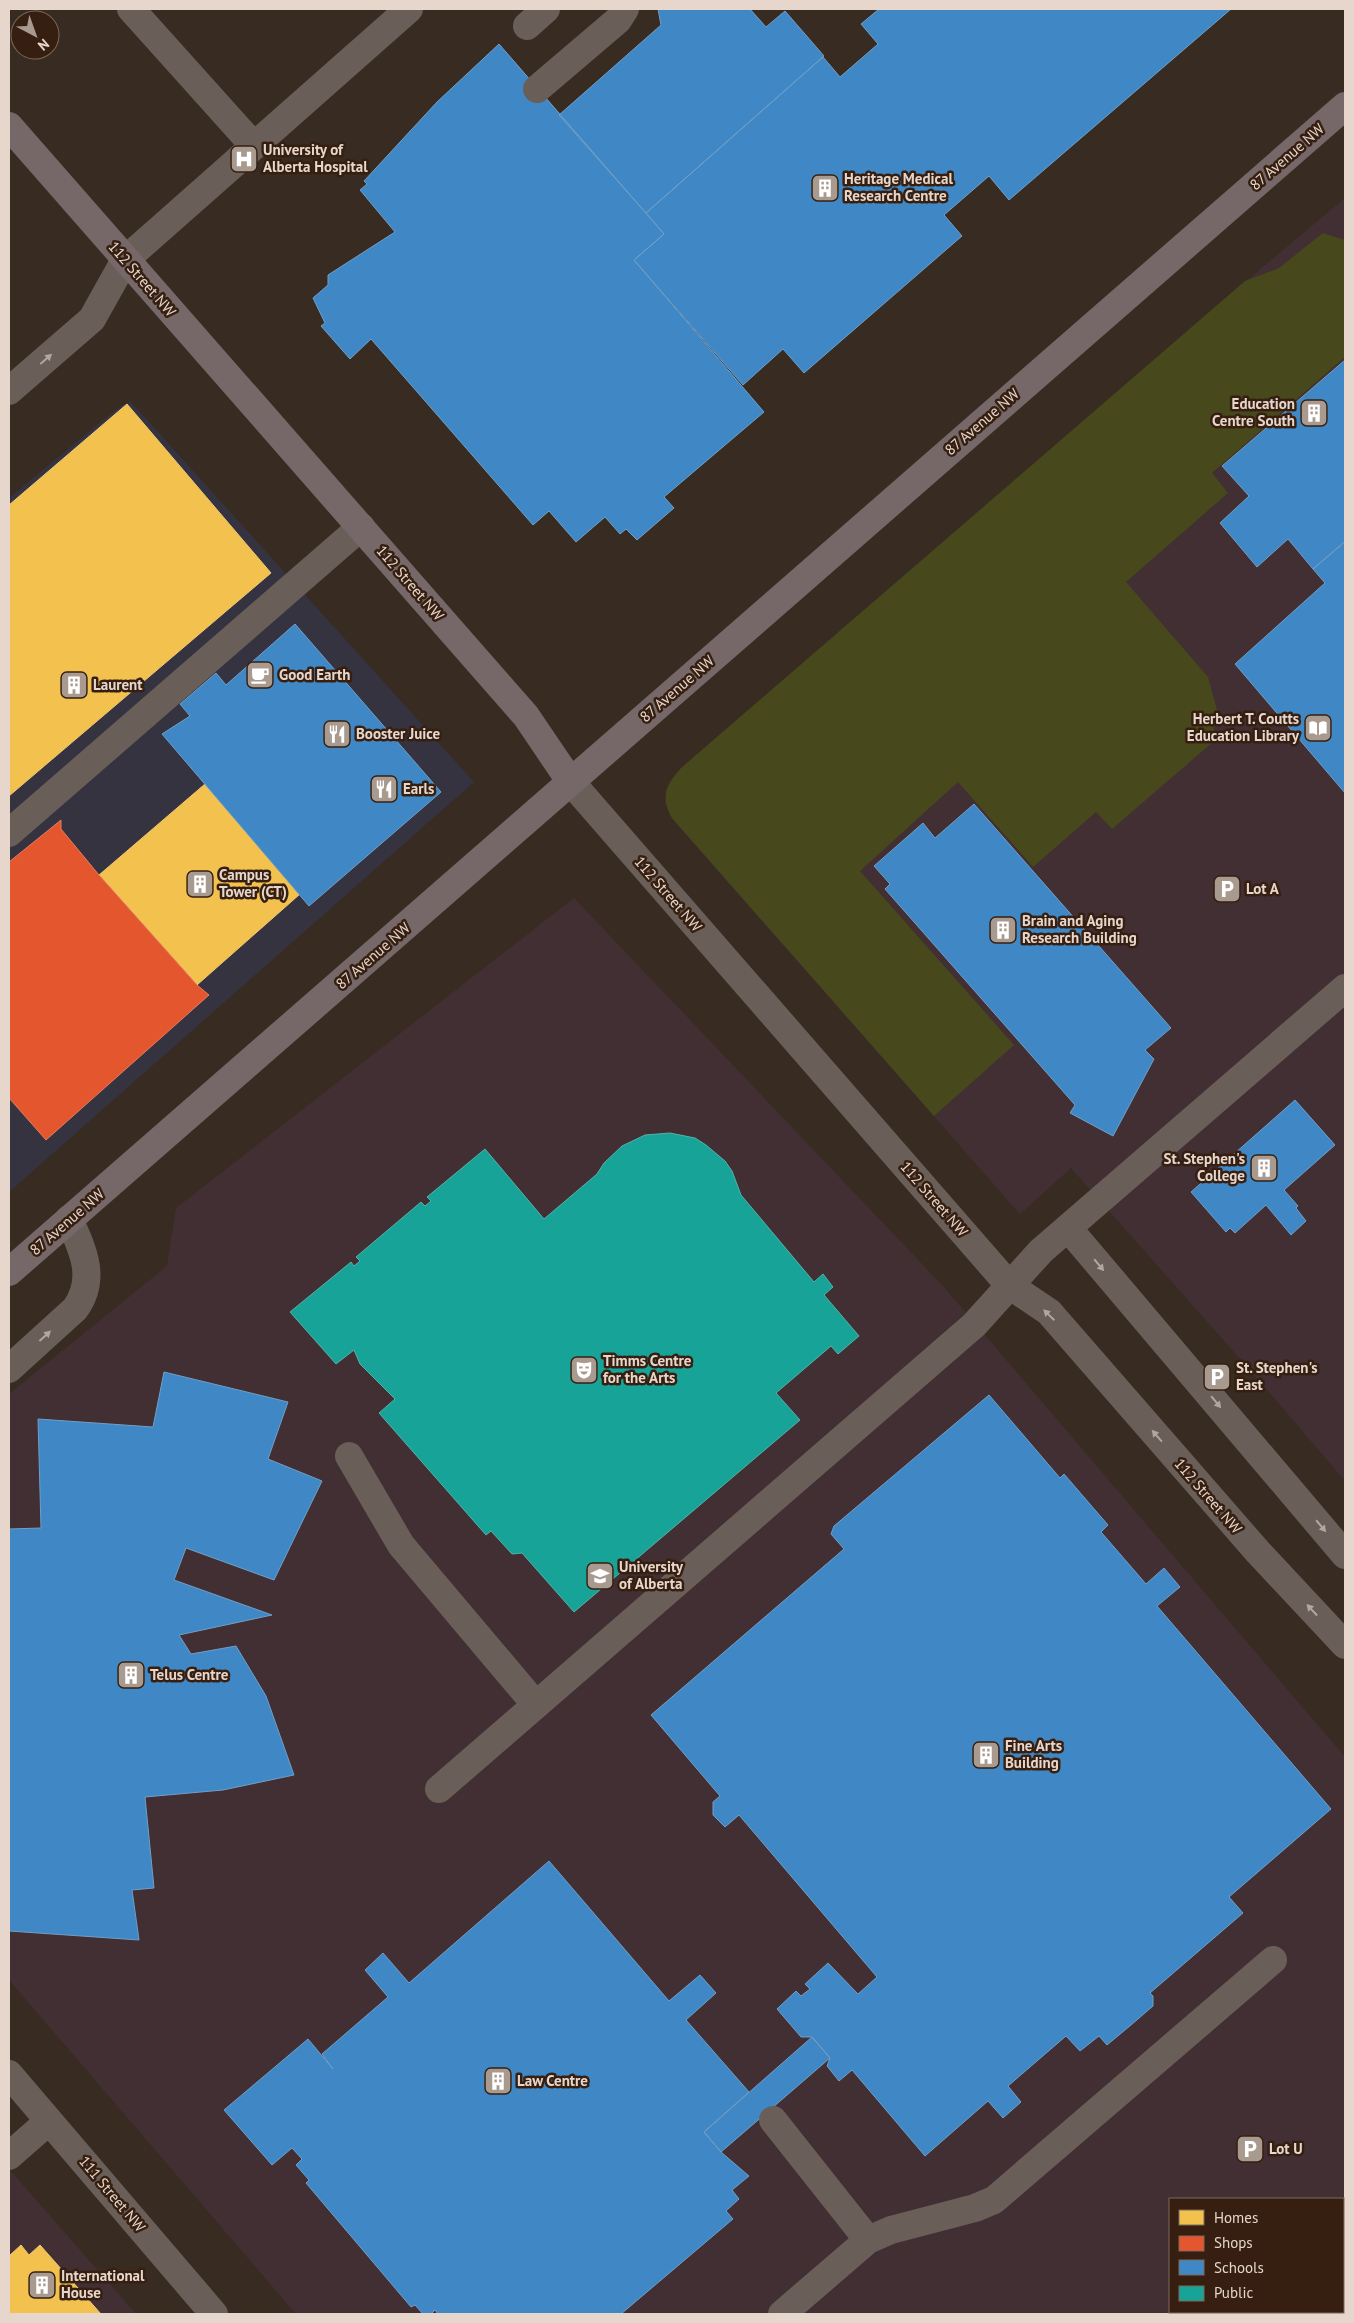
<svg xmlns="http://www.w3.org/2000/svg" width="1354" height="2323" font-family="'PT Sans',sans-serif">
  <style>
    .commercial { fill: #363340 }
    .education { fill: #422f34; fill-rule: evenodd }
    .green { fill: #47481c }
    .homes { fill: #f2c14e; stroke: #eec774 }
    .shops { fill: #e4572e; stroke: #e57d5d }
    .schools { fill: #3f88c5; stroke: #719fc7 }
    .public { fill: #17a398; stroke: #55b2a8 }
    .lines { fill: none; stroke-linecap: round; stroke-linejoin: round }
    .minor { stroke: #695f58; stroke-width: 28 }
    .major { stroke: #766868; stroke-width: 28 }
    .oneway { fill: #b4a69e }
    .labels { text-anchor: middle; stroke-width: 5; stroke-linejoin: round; paint-order: stroke }
    .poi-label { font-size: 15px; font-weight: bold; fill: #e6d6cc; stroke: #361f10; text-anchor: start }
    .street-label { font-size: 15px; fill: #e6d6cc; stroke: #361f10 }
  </style>
  <rect width="100%" height="100%" fill="#382b22"/>
  <path class="commercial" d="M130,401L474,782L9,1192V498L114,411Z"/>
  <path class="education" d="M1345,198V1481L1250,1370L1071,1168L1020,1214L679,827L672,818L665,803L669,784L681,768L1246,281Z
    M574,898L943,1286L1345,1757V2314H296L9,1980V1394L167,1266L176,1208ZM1170,2199H1343V2312H1170Z
    M9,2169L136,2314H9Z"/>
  <path class="green" d="M1323,233L1345,240V357L1212,473L1228,493L1126,582L1208,677L1220,721L1213,728L1220,736L1112,829L1096,812L1033,867L958,782L860,871L1014,1045L934,1116L672,818C660,796 666,785 681,768L1245,281L1279,268Z"/>
  <path class="homes" d="M127,404L271,573L9,796V505Z
    M205,784L300,894L197,985L99,875Z
    M21,2245L29,2255L40,2245L101,2314H9V2256Z"/>
  <path class="shops" d="M61,820V829L99,875L197,985L209,995L46,1140L9,1098V862Z"/>
  <path class="schools" d="M658,9H750L766,27L785,11L824,56L646,213L559,115L661,25Z
    M879,9H1231L1009,200L989,176L944,215L962,236L804,373L783,349L743,385L634,260L664,234L646,213L823,57L840,77L878,44L861,24Z
    M499,44L664,234L634,260L764,412L664,497L674,508L637,540L626,529L620,534L605,517L576,542L549,511L533,525L371,339L350,359L321,326L325,323L313,298L328,285V275L395,232L360,190L367,184L364,181L437,102Z
    M1345,360V541L1313,569L1288,539L1257,567L1220,523L1249,496L1222,466Z
    M1345,542V793L1235,664L1325,583L1313,569Z
    M295,624L441,792L309,906L162,734L190,716L180,704L216,673L226,685Z
    M974,804L1171,1028L1145,1050L1154,1059L1113,1136L1070,1113L1075,1105L885,889L890,884L874,866L923,823L935,838Z
    M1295,1100L1335,1145L1284,1190L1298,1206L1296,1208L1306,1221L1291,1235L1266,1205L1235,1233L1230,1228L1226,1232L1191,1192Z
    M164,1372L288,1402L268,1459L322,1481L274,1580L186,1548L174,1580L272,1615L179,1635L191,1654L236,1646L266,1696L294,1775L223,1790L145,1797L154,1888L132,1890L139,1940L9,1931V1529L41,1528L38,1419L153,1427Z
    M989,1395L1060,1478L1064,1474L1108,1525L1101,1532L1146,1584L1164,1568L1180,1587L1157,1606L1331,1809L1229,1897L1243,1913L1150,1993L1153,1996V2006L1131,2025L1107,2045L1099,2036L1080,2051L1066,2036L1008,2086L1021,2102L1003,2118L988,2101L925,2156L852,2070L839,2081L827,2066L830,2058L812,2037H801L777,2009L796,1991L801,1996L810,1989L805,1984L828,1963L858,1994L877,1977L739,1815L725,1827L713,1815V1802L720,1796L651,1715L844,1549L831,1534L834,1526Z
    M549,1861L669,2001L700,1975L716,1993L686,2020L749,2092L704,2132L721,2152L749,2176L732,2190L739,2199L726,2211L733,2219L621,2314H438L435,2310L431,2314H423L415,2305L411,2307L306,2183L309,2180L296,2165L302,2159L292,2148L272,2165L224,2110L308,2039L333,2069L322,2054L388,1997L365,1970L383,1953L409,1983Z
    M812,2037L830,2058L721,2152L704,2132Z"/>
  <path class="public" d="M670,1133L695,1138L706,1145L725,1161L732,1171L741,1195L814,1282L823,1274L833,1287L824,1295L859,1336L838,1354L831,1346L776,1393L800,1420L574,1612L522,1553L512,1554L491,1531L486,1535L379,1413L395,1399L360,1364L354,1350L336,1364L290,1312L351,1262L354,1266L360,1261L356,1257L421,1202L425,1206L431,1201L427,1197L485,1149L544,1219L597,1174L604,1163L622,1146L645,1135Z"/>
  <g class="lines">
    <path class="minor" d="M131,9L254,146
      M527,26L546,9
      M537,89L618,20L625,9
      M9,391L92,319L125,260L409,9
      M570,781L1009,1285L1049,1312L1258,1552L1345,1645
      M9,833L361,527
      M1068,1228L1345,1555
      M9,1369L75,1309C97,1279 83,1250 69,1219
      M349,1456L401,1545L536,1705
      M439,1789L974,1325L1041,1251L1345,988
      M9,2074L214,2314
      M773,2120L868,2240
      M9,2156L49,2121
      M782,2314L868,2240L891,2230L975,2208L994,2200L1273,1960"/>
    <path class="major" d="M9,126L526,716L570,781
      M9,1272C455,884 899,494 1345,106"/>
  </g>
  <defs><path id="oneway-solid" d="M-6-.8H1V-3.2L6.5 0L1 3.2V.8H-6Z" transform="scale(1.25)"/></defs>
  <g class="oneway">
    <use href="#oneway-solid" transform="translate(46 359) rotate(-41)"/>
    <use href="#oneway-solid" transform="translate(1099 1265) rotate(50)"/>
    <use href="#oneway-solid" transform="translate(1049 1315) rotate(-136)"/>
    <use href="#oneway-solid" transform="translate(45 1336) rotate(-42)"/>
    <use href="#oneway-solid" transform="translate(1216 1402) rotate(50)"/>
    <use href="#oneway-solid" transform="translate(1157 1436) rotate(-131)"/>
    <use href="#oneway-solid" transform="translate(1321 1526) rotate(50)"/>
    <use href="#oneway-solid" transform="translate(1312 1610) rotate(-133)"/>
  </g>
  <defs>
    <g id="hospital-square" transform="scale(1.4375)"><rect x="-9" y="-9" width="18" height="18" rx="4" fill="#a99a90" stroke="#361f10"/><path d="M-5-5h3v3.5h4V-5h3V5h-3V1.5h-4V5h-3Z" fill="#fff"/></g>
    <g id="building-square" transform="scale(1.4375)"><rect x="-9" y="-9" width="18" height="18" rx="4" fill="#a99a90" stroke="#361f10"/><path d="M-4-6H4V6H1V3H-1V6H-4ZM-2.5-4.3h1.7v1.8h-1.7ZM.8-4.3h1.7v1.8H.8ZM-2.5-1h1.7V.8h-1.7ZM.8-1h1.7V.8H.8Z" fill="#fff"/></g>
    <g id="cafe-square" transform="scale(1.4375)"><rect x="-9" y="-9" width="18" height="18" rx="4" fill="#a99a90" stroke="#361f10"/><path d="M-5.5-4.5H6V0H3Q3 3.5 0 3.5H-2.5Q-5.5 3.5-5.5 0ZM3-3.2v2h1.7v-2ZM-6 4.5H4V6H-6Z" fill="#fff"/></g>
    <g id="library-square" transform="scale(1.4375)"><rect x="-9" y="-9" width="18" height="18" rx="4" fill="#a99a90" stroke="#361f10"/><path d="M-6-4Q-3-5.5-.7-3.5V5Q-3 3-6 4ZM6-4Q3-5.5 .7-3.5V5Q3 3 6 4Z" fill="#fff"/></g>
    <g id="restaurant-square" transform="scale(1.4375)"><rect x="-9" y="-9" width="18" height="18" rx="4" fill="#a99a90" stroke="#361f10"/><path d="M-5-6h1v4h1v-4h1v4h1v-4h1v5L-1.5 .5V6h-2V.5L-5-1ZM5-6V6H3V1.5H1.5Q1.5-4 5-6Z" fill="#fff"/></g>
    <g id="parking-square" transform="scale(1.4375)"><rect x="-9" y="-9" width="18" height="18" rx="4" fill="#a99a90" stroke="#361f10"/><path d="M-3.5-5.5H1a3.5 3.5 0 0 1 0 7H-1V5.5H-3.5ZM-1-3.4V-.6H.8a1.4 1.4 0 0 0 0-2.8Z" fill="#fff"/></g>
    <g id="theatre-square" transform="scale(1.4375)"><rect x="-9" y="-9" width="18" height="18" rx="4" fill="#a99a90" stroke="#361f10"/><path d="M-5-5.5Q0-4 5-5.5V0Q5 5 0 6Q-5 5-5 0ZM-3.3-2.5H-1v1.5H-3.3ZM1-2.5H3.3v1.5H1ZM-2.8 1Q0 5.5 2.8 1Z" fill="#fff"/></g>
    <g id="university-square" transform="scale(1.4375)"><rect x="-9" y="-9" width="18" height="18" rx="4" fill="#a99a90" stroke="#361f10"/><path d="M0-5L7-2L0 1L-7-2ZM-4 1L0 2.5L4 1V4Q0 6-4 4Z" fill="#fff"/></g>
  </defs>
  <g fill-rule="evenodd">
    <use href="#hospital-square" x="244" y="159"/>
    <use href="#building-square" x="825" y="188"/>
    <use href="#building-square" x="1314" y="413"/>
    <use href="#cafe-square" x="260" y="675"/>
    <use href="#building-square" x="74" y="685"/>
    <use href="#library-square" x="1318" y="728"/>
    <use href="#restaurant-square" x="337" y="734"/>
    <use href="#restaurant-square" x="384" y="789"/>
    <use href="#building-square" x="200" y="884"/>
    <use href="#parking-square" x="1227" y="889"/>
    <use href="#building-square" x="1003" y="930"/>
    <use href="#building-square" x="1264" y="1168"/>
    <use href="#theatre-square" x="584" y="1370"/>
    <use href="#parking-square" x="1217" y="1377"/>
    <use href="#university-square" x="600" y="1576"/>
    <use href="#building-square" x="131" y="1675"/>
    <use href="#building-square" x="986" y="1755"/>
    <use href="#building-square" x="498" y="2081"/>
    <use href="#parking-square" x="1250" y="2149"/>
    <use href="#building-square" x="42" y="2285"/>
  </g>
  <g class="labels">
    <g class="poi-label">
      <text x="263" y="155">University of<tspan x="263" dy="17">Alberta Hospital</tspan></text>
      <text x="844" y="184">Heritage Medical<tspan x="844" dy="17">Research Centre</tspan></text>
      <text x="1295" y="409" text-anchor="end">Education<tspan x="1295" dy="17">Centre South</tspan></text>
      <text x="279" y="680">Good Earth</text>
      <text x="93" y="690">Laurent</text>
      <text x="1299" y="724" text-anchor="end">Herbert T. Coutts<tspan x="1299" dy="17">Education Library</tspan></text>
      <text x="356" y="739">Booster Juice</text>
      <text x="403" y="794">Earls</text>
      <text x="219" y="880">Campus<tspan x="219" dy="17">Tower (CT)</tspan></text>
      <text x="1246" y="894">Lot A</text>
      <text x="1022" y="926">Brain and Aging<tspan x="1022" dy="17">Research Building</tspan></text>
      <text x="1245" y="1164" text-anchor="end">St. Stephen's<tspan x="1245" dy="17">College</tspan></text>
      <text x="603" y="1366">Timms Centre<tspan x="603" dy="17">for the Arts</tspan></text>
      <text x="1236" y="1373">St. Stephen's<tspan x="1236" dy="17">East</tspan></text>
      <text x="619" y="1572">University<tspan x="619" dy="17">of Alberta</tspan></text>
      <text x="150" y="1680">Telus Centre</text>
      <text x="1005" y="1751">Fine Arts<tspan x="1005" dy="17">Building</tspan></text>
      <text x="517" y="2086">Law Centre</text>
      <text x="1269" y="2154">Lot U</text>
      <text x="61" y="2281">International<tspan x="61" dy="17">House</tspan></text>
    </g>
    <g class="street-label">
      <text transform="translate(1287 157) rotate(-41)" y="5">87 Avenue NW</text>
      <text transform="translate(142 279) rotate(49)" y="5">112 Street NW</text>
      <text transform="translate(982 422) rotate(-41)" y="5">87 Avenue NW</text>
      <text transform="translate(410 583) rotate(49)" y="5">112 Street NW</text>
      <text transform="translate(677 689) rotate(-41)" y="5">87 Avenue NW</text>
      <text transform="translate(668 894) rotate(49)" y="5">112 Street NW</text>
      <text transform="translate(373 956) rotate(-41)" y="5">87 Avenue NW</text>
      <text transform="translate(934 1199) rotate(49)" y="5">112 Street NW</text>
      <text transform="translate(67 1222) rotate(-41)" y="5">87 Avenue NW</text>
      <text transform="translate(1208 1496) rotate(49)" y="5">112 Street NW</text>
      <text transform="translate(112 2194) rotate(50)" y="5">111 Street NW</text>
    </g>
  </g>
  <rect width="1354" height="2323" fill="none" stroke="#e6d6cc" stroke-width="20"/>
  <rect x="1169" y="2198" width="175" height="115" fill="#361f10" stroke="#7c685b"/>
  <rect x="1179" y="2210" width="25" height="15" fill="#f2c14e" stroke="#7c685b"/>
  <text x="1214" y="2223" font-size="15" fill="#e6d6cc">Homes</text>
  <rect x="1179" y="2236" width="25" height="15" fill="#e4572e" stroke="#7c685b"/>
  <text x="1214" y="2248" font-size="15" fill="#e6d6cc">Shops</text>
  <rect x="1179" y="2260" width="25" height="15" fill="#3f88c5" stroke="#7c685b"/>
  <text x="1214" y="2273" font-size="15" fill="#e6d6cc">Schools</text>
  <rect x="1179" y="2286" width="25" height="15" fill="#17a398" stroke="#7c685b"/>
  <text x="1214" y="2298" font-size="15" fill="#e6d6cc">Public</text>
  <g transform="translate(35 35) rotate(139)"><circle r="24" fill="#361f10" stroke="#7c685b"/>
  <path d="M0-4L9 19L0 12L-9 19Z" fill="#a99a90"/>
  <text y="-8" font-size="14" font-weight="bold" text-anchor="middle" fill="#e6d6cc">N</text>
  </g>
</svg>
